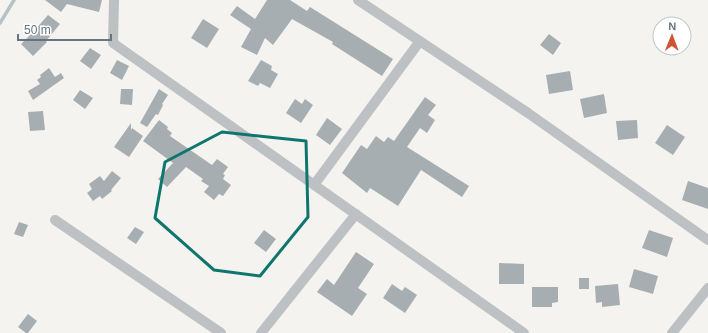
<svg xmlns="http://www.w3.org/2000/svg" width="708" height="333" font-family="Helvetica,sans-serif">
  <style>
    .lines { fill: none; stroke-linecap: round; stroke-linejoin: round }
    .stream { stroke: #b7c2c6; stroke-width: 3.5 }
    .building { fill: #a7aeb2 }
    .minor { stroke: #bdc1c4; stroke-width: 10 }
    .marked { fill: none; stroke: #0f766e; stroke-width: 3; stroke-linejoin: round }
  </style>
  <rect width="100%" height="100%" fill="#f4f3f0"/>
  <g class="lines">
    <path class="stream" d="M0,23L14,0"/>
  </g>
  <path class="building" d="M45,0H102L99,12L67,4L61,12Z
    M267,0H290L307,11L310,7L393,59L382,76L332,44L333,42L292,19L273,45L265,38L257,55L241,47L251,29L230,15L237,6L255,19Z
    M48,15L60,24L46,41L47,42L33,56L21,44L34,31Z
    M203,19L219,29L207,48L191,38Z
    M549,34L561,43L553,55L540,45Z
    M90,48L101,55L91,69L80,61Z
    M117,60L129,66L122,80L110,73Z
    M261,60L272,66L271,70L278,74L270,88L260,83L258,86L248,81Z
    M49,68L55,77L61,73L64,78L33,100L28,91L40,84L37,80L41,77L40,75Z
    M570,71L573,90L549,94L546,75Z
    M121,89H133L132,105L120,104Z
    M159,89L168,95L162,104L163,105L158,115L156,114L147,127L140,123Z
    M80,90L93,98L85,109L73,100Z
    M604,94L607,113L584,118L580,99Z
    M425,97L436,105L428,115L435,120L427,133L420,128L407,147L469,186L462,197L421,170L398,206L370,188L367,193L342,173L361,145L367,149L376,136L384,142L388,137L394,141Z
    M295,99L302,104L305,99L313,105L301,123L286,113Z
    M43,111L45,130L30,131L28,112Z
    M327,118L342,129L330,145L316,135Z
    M159,120L168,127L167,129L172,133L170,136L212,165L217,159L228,167L223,174L225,175L223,179L231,185L223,196L219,194L214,200L204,192L209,186L201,181L203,179L186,167L167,187L158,179L173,163L143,141Z
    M637,120L638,138L618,140L616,121Z
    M131,123V130L132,128L143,136L129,157L114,147Z
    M667,125L685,137L673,155L655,143Z
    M112,171L121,178L111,190L112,191L102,199L100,196L93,201L87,193L92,189L89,184L100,176L104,181Z
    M688,181L708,188V209L682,200Z
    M19,222L28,225L23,237L14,234Z
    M135,227L144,232L136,244L127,238Z
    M264,230L276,239L266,252L254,243Z
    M649,230L673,238L667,257L642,248Z
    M356,252L374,264L358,288L367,294L352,316L317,292L327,279L334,285Z
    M499,263L524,264V284H499Z
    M634,269L658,276L653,294L629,287Z
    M579,278H589V289H579Z
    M392,284L402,291L405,287L417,295L405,313L383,298Z
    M618,284L620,305L602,307V302L596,303L595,286Z
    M532,287H558V302L552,303V307H532Z
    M28,314L37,321L28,333H26L18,327Z"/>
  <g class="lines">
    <path class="minor" d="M114,0L113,43L524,333
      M358,0L528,113L708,240
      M314,185L420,41
      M55,220L221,333
      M261,333L356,214
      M672,333L708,288"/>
  </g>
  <path class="marked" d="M222,132L306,141L308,217L260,276L214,270L155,218L165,162Z"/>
  <g transform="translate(672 36) rotate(1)"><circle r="19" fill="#ffffff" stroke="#c1c7cb"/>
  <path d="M0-3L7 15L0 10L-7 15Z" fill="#d15432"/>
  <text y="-6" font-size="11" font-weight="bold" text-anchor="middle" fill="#65747e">N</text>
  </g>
  <path d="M18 34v6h93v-6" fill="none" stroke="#65747e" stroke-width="2"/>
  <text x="24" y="34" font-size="12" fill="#65747e" stroke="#ffffff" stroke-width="3" paint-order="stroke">50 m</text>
</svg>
